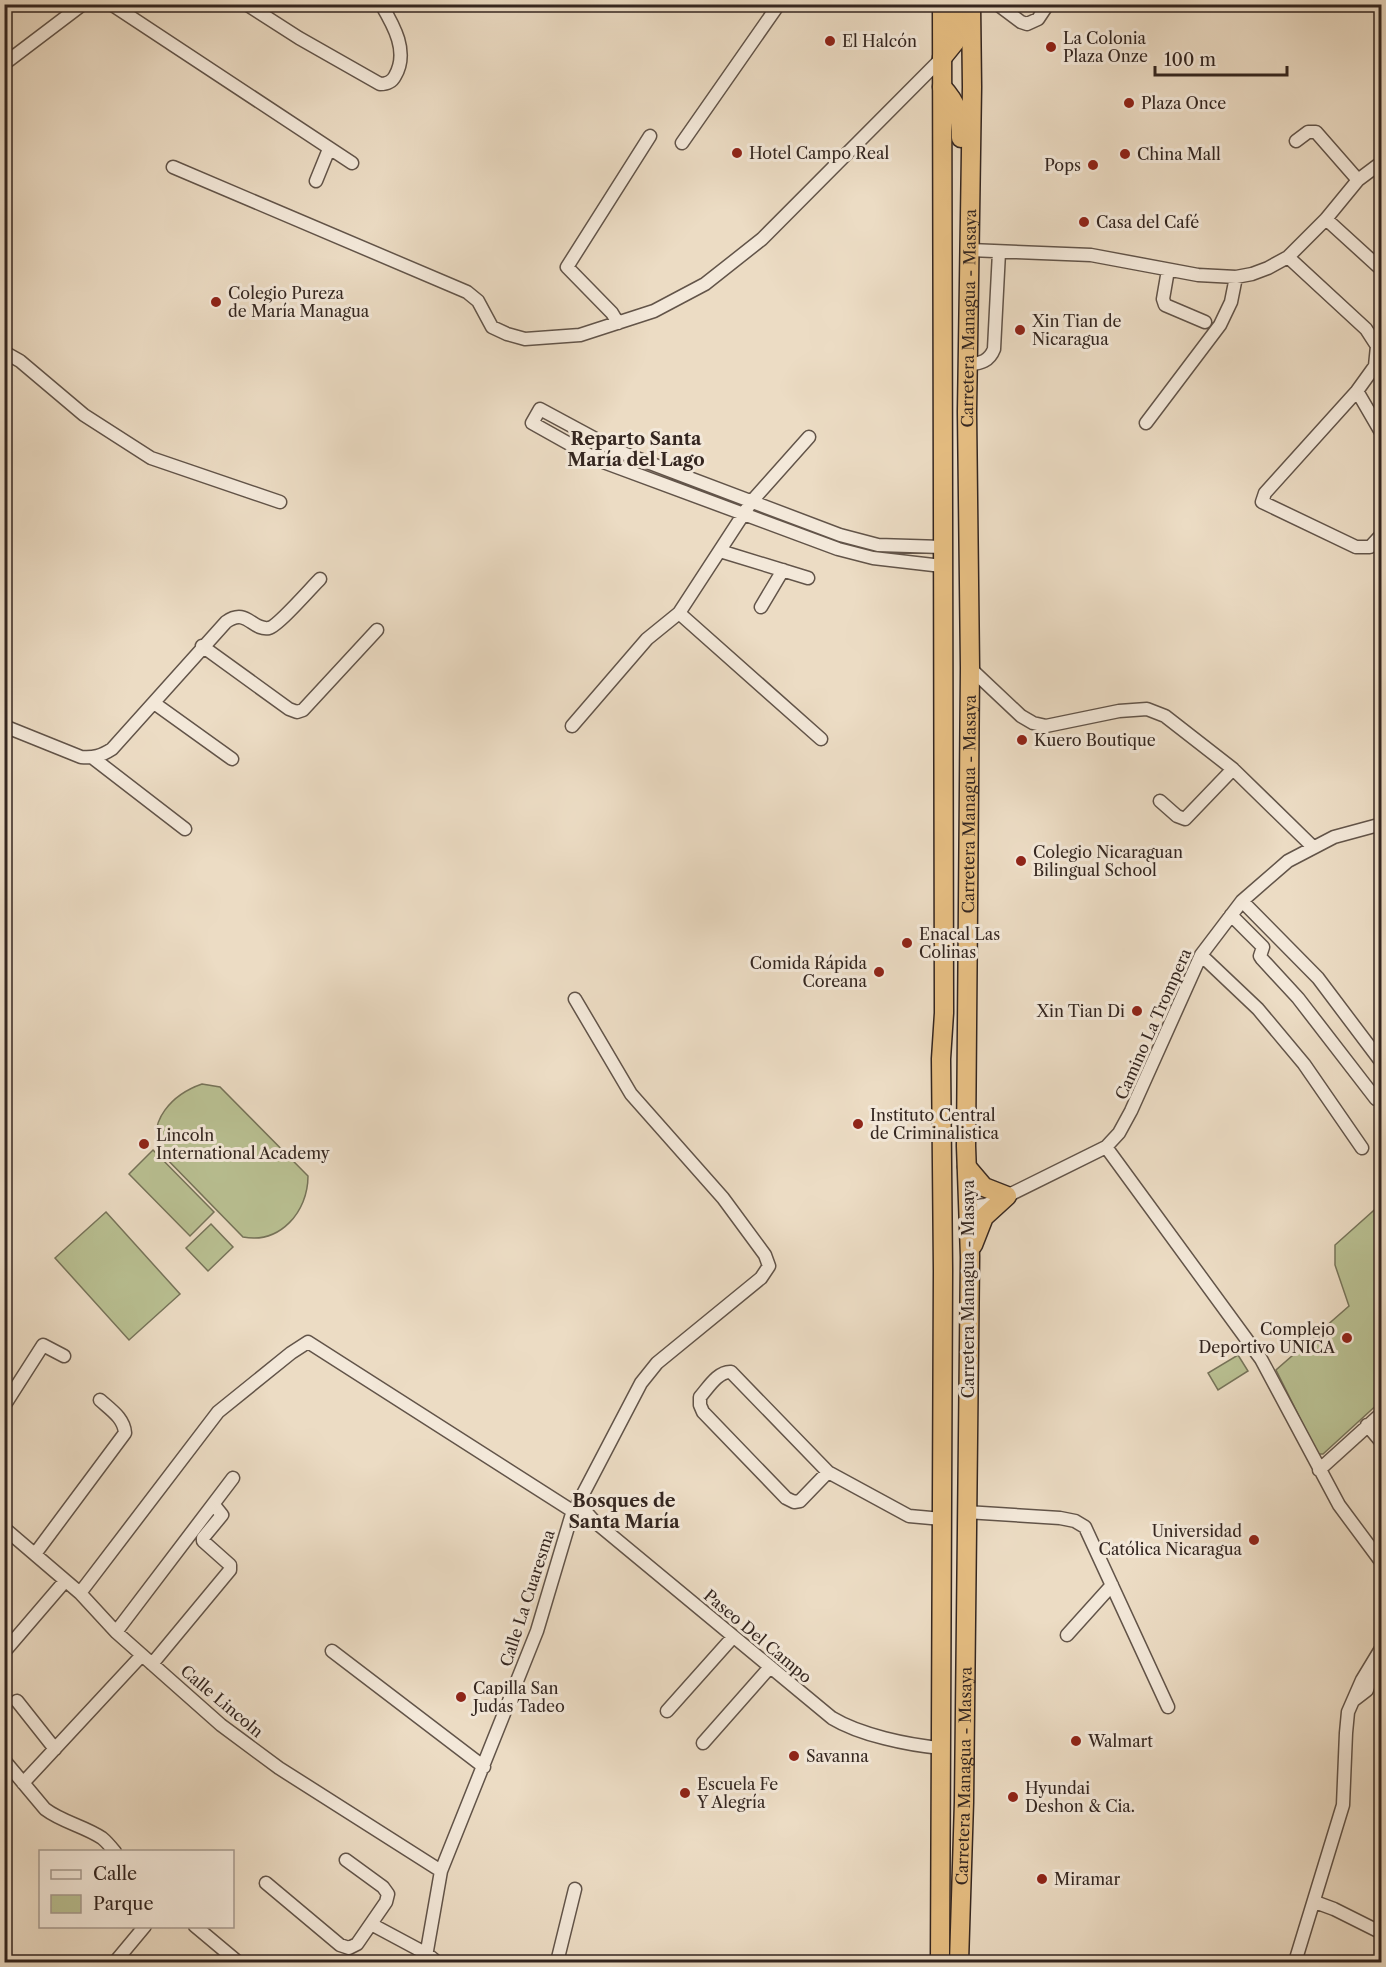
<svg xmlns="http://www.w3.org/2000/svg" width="1386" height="1967" font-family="'Libre Caslon Text',serif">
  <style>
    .green { fill: #b9c092; stroke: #767359; stroke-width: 1.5 }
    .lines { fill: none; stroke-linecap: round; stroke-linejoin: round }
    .minor-casing { stroke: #625449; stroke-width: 15 }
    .highway-casing { stroke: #342620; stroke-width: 21 }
    .minor { stroke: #f3e8d9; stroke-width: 12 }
    .highway { stroke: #e6be82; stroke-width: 18 }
    .poi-dot { fill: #8f2418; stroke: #f3e8d9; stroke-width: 2 }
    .labels { text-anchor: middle; stroke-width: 6; stroke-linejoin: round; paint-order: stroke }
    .poi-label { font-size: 16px; fill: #342620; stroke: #f3e8d9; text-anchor: start }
    .street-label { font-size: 16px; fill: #342620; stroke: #f3e8d9 }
    .neighbourhood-label { font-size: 18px; font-weight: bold; fill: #342620; stroke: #f3e8d9 }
  </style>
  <rect width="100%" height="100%" fill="#ecdcc4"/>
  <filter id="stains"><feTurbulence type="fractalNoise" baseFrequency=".00333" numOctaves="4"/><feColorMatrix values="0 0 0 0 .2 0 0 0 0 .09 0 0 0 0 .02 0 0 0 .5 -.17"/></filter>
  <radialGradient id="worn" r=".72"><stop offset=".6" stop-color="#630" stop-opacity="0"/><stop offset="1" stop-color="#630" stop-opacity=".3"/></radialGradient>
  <path class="green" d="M202,1084L220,1087L308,1176C308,1212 280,1244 243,1237L160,1152C146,1121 173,1094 202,1084Z
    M153,1150L214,1212L190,1236L129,1174Z
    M1381,1204V1401L1323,1454H1318L1276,1370L1349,1306L1335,1265V1245Z
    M106,1212L180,1294L129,1340L55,1258Z
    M211,1224L233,1247L208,1271L186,1248Z
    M1238,1355L1248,1371L1218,1390L1208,1373Z"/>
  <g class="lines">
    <g class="minor-casing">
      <path id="minor" d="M111,4L352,163
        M246,4L299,38L380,84C387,84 392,82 395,76C409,52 394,26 381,4
        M997,4L1021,22L1027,24L1038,19L1048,4
        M4,64L83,4
        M1296,141L1308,132H1316L1358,180
        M682,143L779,4
        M173,167L467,292L478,301L492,327L507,334L525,339L580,335L654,311L705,284L762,239L942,58
        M316,181L329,149
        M1326,219L1382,270
        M970,250L1091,255L1198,275L1236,277L1252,274L1268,268L1288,257L1326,219L1358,180L1382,162
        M1288,257L1366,329L1377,346L1375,366L1357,391L1265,493L1262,502L1356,547H1370L1382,534
        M1168,270L1163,299L1165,305L1205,322
        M618,323L612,313L567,267L650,136
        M4,352L20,361L84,415L151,458L280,502
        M968,365C980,363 989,362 994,349L999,252
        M1357,391L1382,434
        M1146,423L1220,325L1231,302L1236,277
        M720,551L808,578
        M942,566L873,558L838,549L598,460L532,423L540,409L618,451L840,535L878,545L942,547
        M761,607L783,570
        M679,613L821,739
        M202,646L289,709L297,712L303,710L377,630
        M970,668L1021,716L1033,723L1046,726L1119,711L1147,709L1165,716L1233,769L1313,847
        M154,703L232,759
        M4,726L81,757C94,758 101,756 112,749L226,622C247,607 252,631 269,628C278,626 311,588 320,579
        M572,726L647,639L679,613L752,501L809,437
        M93,758L185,829
        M1160,801L1177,816L1185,819L1233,769
        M1242,901L1318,978L1382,1063
        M1231,915L1263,947L1260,956L1262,959L1298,998L1376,1099
        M1201,955L1258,1009L1304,1064L1362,1148
        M1106,1147L1261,1359L1339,1505L1382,1563
        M969,1207L985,1205L1007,1196L1106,1147L1119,1133L1131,1111L1201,955L1242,901L1288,861L1334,837L1382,824
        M4,1406L43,1345L64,1356
        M1367,1425L1382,1443
        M1319,1470L1382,1413
        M828,1472L800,1501L794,1502L786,1498L703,1412L700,1405V1397C708,1388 718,1371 731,1372L828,1472L909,1516L942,1519
        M578,1503L594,1521L832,1718C860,1735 908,1745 941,1748
        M966,1512L1060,1518L1075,1521L1085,1527L1168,1707
        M4,1528L80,1593L116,1632L221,1725L279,1768L441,1871
        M35,1554L125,1433C124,1418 111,1410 100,1400
        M80,1593L218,1412L291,1353L308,1342L574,1512
        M116,1632L233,1478
        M1067,1635L1112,1585
        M332,1651L484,1767
        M4,1652L65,1581
        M152,1664L230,1570V1565L203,1541V1538L222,1515L214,1505
        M1354,1700L1367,1690L1374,1668
        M17,1701L55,1749
        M667,1711L733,1637
        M703,1743L770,1667
        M4,1760L45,1809C62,1822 84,1826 102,1838C107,1842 111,1847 115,1852
        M23,1783L142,1655
        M266,1883L340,1945L349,1948L357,1944L386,1902L388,1894L383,1887L346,1860
        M1315,1902L1334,1909L1382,1933
        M371,1924L427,1954L437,1962
        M195,1926L238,1962
        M115,1962L145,1926
        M425,1962L441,1871L537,1631L571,1517L641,1383L657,1363L761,1278L769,1266L765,1255L723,1198L631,1094L575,999
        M557,1962L575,1889
        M1295,1962L1343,1805L1346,1733L1348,1712L1362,1680L1382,1647"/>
    </g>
    <g class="highway-casing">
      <g id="highway">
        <path d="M942,58L955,42L957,4"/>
        <path d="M942,87C957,103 961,116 961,138"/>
        <path d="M967,1167L984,1187L1007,1196L984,1217L973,1245"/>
        <path d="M940,1962L943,1271L941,1059L944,1013L942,4"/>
        <path id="s1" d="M959,1962L964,1802L970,1257L966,1146L970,668L967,412L972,87L971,4"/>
      </g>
    </g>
    <use href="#minor" class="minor"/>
    <use href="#highway" class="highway"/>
  </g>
  <g class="poi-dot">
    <circle cx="830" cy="41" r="6"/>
    <circle cx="1051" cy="47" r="6"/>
    <circle cx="1129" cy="103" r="6"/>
    <circle cx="737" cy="153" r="6"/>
    <circle cx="1125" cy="154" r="6"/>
    <circle cx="1093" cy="165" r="6"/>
    <circle cx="1084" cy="222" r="6"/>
    <circle cx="216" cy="302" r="6"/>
    <circle cx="1020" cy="330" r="6"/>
    <circle cx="1022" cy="740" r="6"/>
    <circle cx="1021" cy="861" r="6"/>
    <circle cx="907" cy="943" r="6"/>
    <circle cx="879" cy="972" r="6"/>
    <circle cx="1137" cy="1011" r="6"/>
    <circle cx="858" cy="1124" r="6"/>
    <circle cx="144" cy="1144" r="6"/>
    <circle cx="1347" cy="1338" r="6"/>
    <circle cx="1254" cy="1540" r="6"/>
    <circle cx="461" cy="1697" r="6"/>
    <circle cx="1076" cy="1741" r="6"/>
    <circle cx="794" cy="1756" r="6"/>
    <circle cx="685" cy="1793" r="6"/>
    <circle cx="1013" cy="1797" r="6"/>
    <circle cx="1042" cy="1879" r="6"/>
  </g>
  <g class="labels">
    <g class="poi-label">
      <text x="1063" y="44">La Colonia<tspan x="1063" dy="18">Plaza Onze</tspan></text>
      <text x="842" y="47">El Halcón</text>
      <text x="1141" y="109">Plaza Once</text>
      <text x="749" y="159">Hotel Campo Real</text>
      <text x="1137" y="160">China Mall</text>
      <text x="1081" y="171" text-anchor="end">Pops</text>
      <text x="1096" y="228">Casa del Café</text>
      <text x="228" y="299">Colegio Pureza<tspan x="228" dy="18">de María Managua</tspan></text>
      <text x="1032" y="327">Xin Tian de<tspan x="1032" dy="18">Nicaragua</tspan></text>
      <text x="1034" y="746">Kuero Boutique</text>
      <text x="1033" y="858">Colegio Nicaraguan<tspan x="1033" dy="18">Bilingual School</tspan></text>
      <text x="919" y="940">Enacal Las<tspan x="919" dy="18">Colinas</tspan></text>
      <text x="867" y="969" text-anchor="end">Comida Rápida<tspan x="867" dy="18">Coreana</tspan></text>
      <text x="1125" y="1017" text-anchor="end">Xin Tian Di</text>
      <text x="870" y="1121">Instituto Central<tspan x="870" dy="18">de Criminalistica</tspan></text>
      <text x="156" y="1141">Lincoln<tspan x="156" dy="18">International Academy</tspan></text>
      <text x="1335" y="1335" text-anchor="end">Complejo<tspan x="1335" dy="18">Deportivo UNICA</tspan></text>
      <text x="1242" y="1537" text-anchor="end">Universidad<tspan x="1242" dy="18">Católica Nicaragua</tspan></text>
      <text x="473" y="1694">Capilla San<tspan x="473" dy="18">Judas Tadeo</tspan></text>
      <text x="1088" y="1747">Walmart</text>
      <text x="806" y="1762">Savanna</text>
      <text x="697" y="1790">Escuela Fe<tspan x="697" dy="18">Y Alegría</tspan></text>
      <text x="1025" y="1794">Hyundai<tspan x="1025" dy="18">Deshon &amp; Cia.</tspan></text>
      <text x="1054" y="1885">Miramar</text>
    </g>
    <g class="street-label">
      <text dy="6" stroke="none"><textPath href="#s1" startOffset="1644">Carretera Managua - Masaya</textPath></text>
      <text dy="6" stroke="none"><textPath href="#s1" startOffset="1158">Carretera Managua - Masaya</textPath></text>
      <text transform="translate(1153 1024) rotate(-66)" y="6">Camino La Trompera</text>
      <text transform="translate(968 1289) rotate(-90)" y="6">Carretera Managua - Masaya</text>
      <text transform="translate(527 1598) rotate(-72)" y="6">Calle La Cuaresma</text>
      <text transform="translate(758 1636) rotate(40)" y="6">Paseo Del Campo</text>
      <text transform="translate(222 1701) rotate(40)" y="6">Calle Lincoln</text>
      <text dy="6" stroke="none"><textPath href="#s1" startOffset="186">Carretera Managua - Masaya</textPath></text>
    </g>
    <g class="neighbourhood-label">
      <text x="636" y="445">Reparto Santa<tspan x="636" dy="21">María del Lago</tspan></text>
      <text x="624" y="1507">Bosques de<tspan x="624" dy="21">Santa María</tspan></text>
    </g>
  </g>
  <rect width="1386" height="1967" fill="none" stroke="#ecdcc4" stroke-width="24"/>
  <rect x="6" y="6" width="1374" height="1955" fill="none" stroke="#342620" stroke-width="3"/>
  <rect x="12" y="12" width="1362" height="1943" fill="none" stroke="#342620" stroke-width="1.5"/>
  <rect x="39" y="1850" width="195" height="78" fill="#f3e8d9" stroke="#a79a8f" stroke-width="1.5"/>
  <rect x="51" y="1870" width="30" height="9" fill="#f3e8d9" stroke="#a79a8f" stroke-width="1.5"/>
  <text x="93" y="1880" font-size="18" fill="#342620">Calle</text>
  <rect x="51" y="1895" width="30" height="18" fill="#b9c092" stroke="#a79a8f" stroke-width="1.5"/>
  <text x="93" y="1910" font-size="18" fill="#342620">Parque</text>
  <path d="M1155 66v9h132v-9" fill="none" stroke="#342620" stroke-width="3"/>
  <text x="1164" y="66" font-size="18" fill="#342620" stroke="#f3e8d9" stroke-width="4.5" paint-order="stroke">100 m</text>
  <rect width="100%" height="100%" filter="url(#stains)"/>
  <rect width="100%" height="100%" fill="url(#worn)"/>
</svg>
